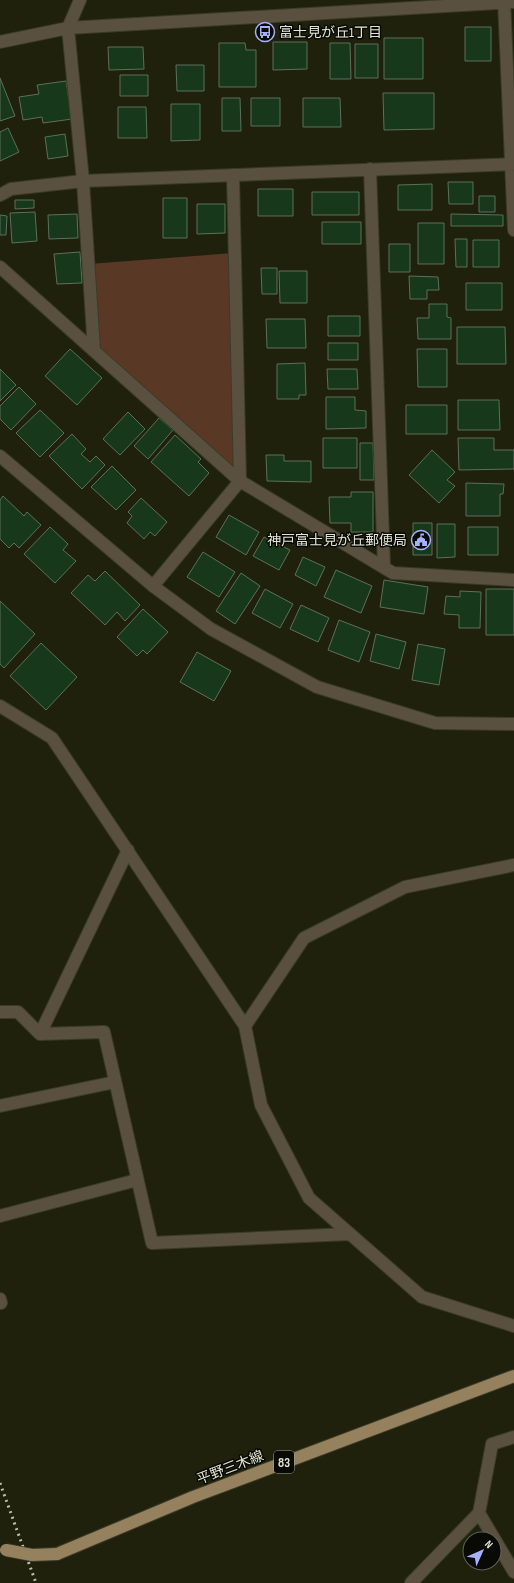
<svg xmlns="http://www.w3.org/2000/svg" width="514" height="1583" font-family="'Sofia Sans Condensed','Noto Sans JP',sans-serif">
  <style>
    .green { fill: #5a3826 }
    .building { fill: #18381b; stroke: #5d6f5d }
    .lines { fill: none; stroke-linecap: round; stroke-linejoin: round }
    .minor-casing { stroke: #3a3c28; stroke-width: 14 }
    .major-casing { stroke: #3a3c28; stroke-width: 14 }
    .minor { stroke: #5a5040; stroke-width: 12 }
    .major { stroke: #95815e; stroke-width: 12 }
    .rail { stroke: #bbbdae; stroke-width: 3; stroke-dasharray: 2 4; stroke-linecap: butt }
    .major-bridge-casing { stroke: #3a3c28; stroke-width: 14; stroke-linecap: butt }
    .major-bridge { stroke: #95815e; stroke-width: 12 }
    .labels { text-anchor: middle; stroke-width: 3; stroke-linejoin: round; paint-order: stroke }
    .shield { fill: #090a03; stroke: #a1a397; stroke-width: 1 }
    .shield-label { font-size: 13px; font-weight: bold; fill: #e2e4d6 }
    .poi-label { font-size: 14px; fill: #e2e4d6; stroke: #090a03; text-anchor: start }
    .street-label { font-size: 14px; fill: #e2e4d6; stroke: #090a03 }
  </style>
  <rect width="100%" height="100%" fill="#1f210c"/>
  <path class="green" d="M234,253L240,481L94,350L89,264Z"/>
  <path class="building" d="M465,27H491V61H465Z
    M384,38H423V79H384Z
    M273,42H307V69L273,70Z
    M219,43H245L246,50H256V87H219Z
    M330,43H350L351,79H330Z
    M355,44H378V78H355Z
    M108,47H143L144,69L109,70Z
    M176,65H204V91H177Z
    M120,75H148V96H120Z
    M0,78L15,116L0,121Z
    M66,81L72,119L43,123L42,117L23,120L19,97L39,94L37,85Z
    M383,93H434V129L384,130Z
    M222,98H240L241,131H222Z
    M251,98H280V126H251Z
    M303,98H340L341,127H303Z
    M171,104H200V140L171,141Z
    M118,107H146L147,138H118Z
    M8,128L19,152L0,161V132Z
    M65,134L68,156L48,159L45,137Z
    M448,182H473V204H449Z
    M432,184V210H398V185Z
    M258,189H293V216H258Z
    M312,192H359V215H312Z
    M479,196H495V212H479Z
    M163,198H187V238H163Z
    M15,200H34V208L15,209Z
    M197,204H225V233L197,234Z
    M35,212L37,241L12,243L10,213Z
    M77,214L78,238L49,239L48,215Z
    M451,214L503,215V226H451Z
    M0,215L7,216L6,235H0Z
    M322,222H361V244H322Z
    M418,223H444V264H418Z
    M455,239H467V267H456Z
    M473,240H499V267H473Z
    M389,244H410V272H389Z
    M80,252L82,283L57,284L54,254Z
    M261,268H277V294H262Z
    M279,271H307V303H280Z
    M409,276L438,277L439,290H427V299H410Z
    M466,283H502V310H466Z
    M429,304H447V317L451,318V339H418L417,318H429Z
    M328,316H360V336H328Z
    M266,319H305L306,348H267Z
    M457,327H505L506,364H457Z
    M328,343H358V360H328Z
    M70,349L102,378L77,405L45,376Z
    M417,349H447V387H418Z
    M305,363L306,395H299V399H277V364Z
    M0,369L16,385L0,401Z
    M327,369H357L358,389H328Z
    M19,387L36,404L11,430L0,419V406Z
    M326,397H355V410L366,411V428L326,429Z
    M458,400H499L500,430H458Z
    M406,405H447V434H406Z
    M40,410L64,433L40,457L16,433Z
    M128,412L145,429L120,455L103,439Z
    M159,418L173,430L148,459L134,446Z
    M72,434L86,449L81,454L90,462L96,456L105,465L82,489L49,456Z
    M175,435L201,459L198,462L209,473L189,496L151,462Z
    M323,438H357V468H323Z
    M458,438H494V450H514V469L459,470Z
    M360,443H373L374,480H360Z
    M432,450L455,472L447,480L455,486L439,503L409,475Z
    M266,455H284V461H311V482L267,481Z
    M112,466L136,490L116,510L91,487Z
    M466,483L504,484L503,494H500V516H466Z
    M351,492H373V532H351V523H330L329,497H351Z
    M3,496L24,516L27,512L41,525L19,548L14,543L9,548L0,539V500Z
    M141,498L167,522L155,536L150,532L144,539L127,523L132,516L128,512Z
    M229,515L259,532L246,555L216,537Z
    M413,523H432V555H413Z
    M437,524H455V557L437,558Z
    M50,527L68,544L63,550L76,561L55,583L24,554Z
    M468,527H498V555H468Z
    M264,537L290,550L279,570L253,556Z
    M203,552L235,572L219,597L187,577Z
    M303,557L325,567L316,586L295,575Z
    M336,570L372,586L361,613L324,597Z
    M105,571L140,605L125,621L117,612L105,625L71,593L88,575L95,581Z
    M241,573L260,586L235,624L216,611Z
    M384,580L428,587L424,614L380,607Z
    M265,589L293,604L280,628L252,613Z
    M486,589H514V635H486Z
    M460,591L481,592L480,628H459V615L444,614L446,596L460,597Z
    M0,601L35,634L4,668L0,664Z
    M301,605L329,618L318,642L290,629Z
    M143,609L168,632L147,654L143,650L137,656L117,637Z
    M339,620L370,632L359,662L328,650Z
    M376,634L406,642L399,669L370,661Z
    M41,643L77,677L46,710L10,676Z
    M418,644L445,649L439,685L412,680Z
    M197,652L231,671L214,701L180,682Z"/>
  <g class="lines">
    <g class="minor-casing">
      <path id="minor" d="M80,0L68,28L83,181L94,350
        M504,0L514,230
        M0,42L68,28L514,2
        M370,169L384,567
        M0,195L11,189L83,181L514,164
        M0,267L240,481L393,573L514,580
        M0,456L153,586L211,629L317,687L435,723L514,724
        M153,586L240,481L233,175
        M0,706L52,738L245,1026L261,1105L309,1198L422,1297L514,1326
        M0,1012H18L40,1034L104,1032L152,1243L349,1234
        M245,1026L304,938L405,887L514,865
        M40,1034L128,850
        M0,1106L115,1082
        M0,1216L137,1180
        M0,1299L1,1303
        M479,1513L514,1572
        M411,1583L479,1513L492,1444L514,1437"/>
    </g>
    <g class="major-casing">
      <path id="major" d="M57,1554L193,1497L514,1376"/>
    </g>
    <use href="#minor" class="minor"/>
    <use href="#major" class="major"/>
    <path class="rail" d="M0,1483L36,1583"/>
    <g class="major-bridge-casing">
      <path id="major-bridge" d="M6,1550L32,1555L57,1554"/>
    </g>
    <use href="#major-bridge" class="major-bridge"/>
  </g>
  <defs>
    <g id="bus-ring" transform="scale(1)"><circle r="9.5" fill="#090a03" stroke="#a4b2fc" stroke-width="1.5"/><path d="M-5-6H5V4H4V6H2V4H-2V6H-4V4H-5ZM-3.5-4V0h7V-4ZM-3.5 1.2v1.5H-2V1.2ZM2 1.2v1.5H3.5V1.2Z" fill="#a4b2fc"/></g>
    <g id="civic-ring" transform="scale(1)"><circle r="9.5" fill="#090a03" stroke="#a4b2fc" stroke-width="1.5"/><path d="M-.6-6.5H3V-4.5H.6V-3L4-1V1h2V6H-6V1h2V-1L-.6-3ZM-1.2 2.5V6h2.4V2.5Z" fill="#a4b2fc"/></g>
  </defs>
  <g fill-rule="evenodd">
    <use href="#bus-ring" x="265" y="32"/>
    <use href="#civic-ring" x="421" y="540"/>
  </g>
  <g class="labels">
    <rect class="shield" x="274" y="1451" width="20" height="22" rx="3"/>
    <g class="shield-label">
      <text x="284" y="1467">83</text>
    </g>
    <g class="poi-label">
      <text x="279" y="37">富士見が丘1丁目</text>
      <text x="407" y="545" text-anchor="end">神戸富士見が丘郵便局</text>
    </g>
    <g class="street-label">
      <text transform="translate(230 1467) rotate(-21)" y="5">平野三木線</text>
    </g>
  </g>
  <g transform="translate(482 1551) rotate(45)"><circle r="19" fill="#090a03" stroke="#606157"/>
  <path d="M0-3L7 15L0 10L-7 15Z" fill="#a4b2fc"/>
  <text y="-6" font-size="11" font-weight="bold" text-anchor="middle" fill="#e2e4d6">N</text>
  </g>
</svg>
